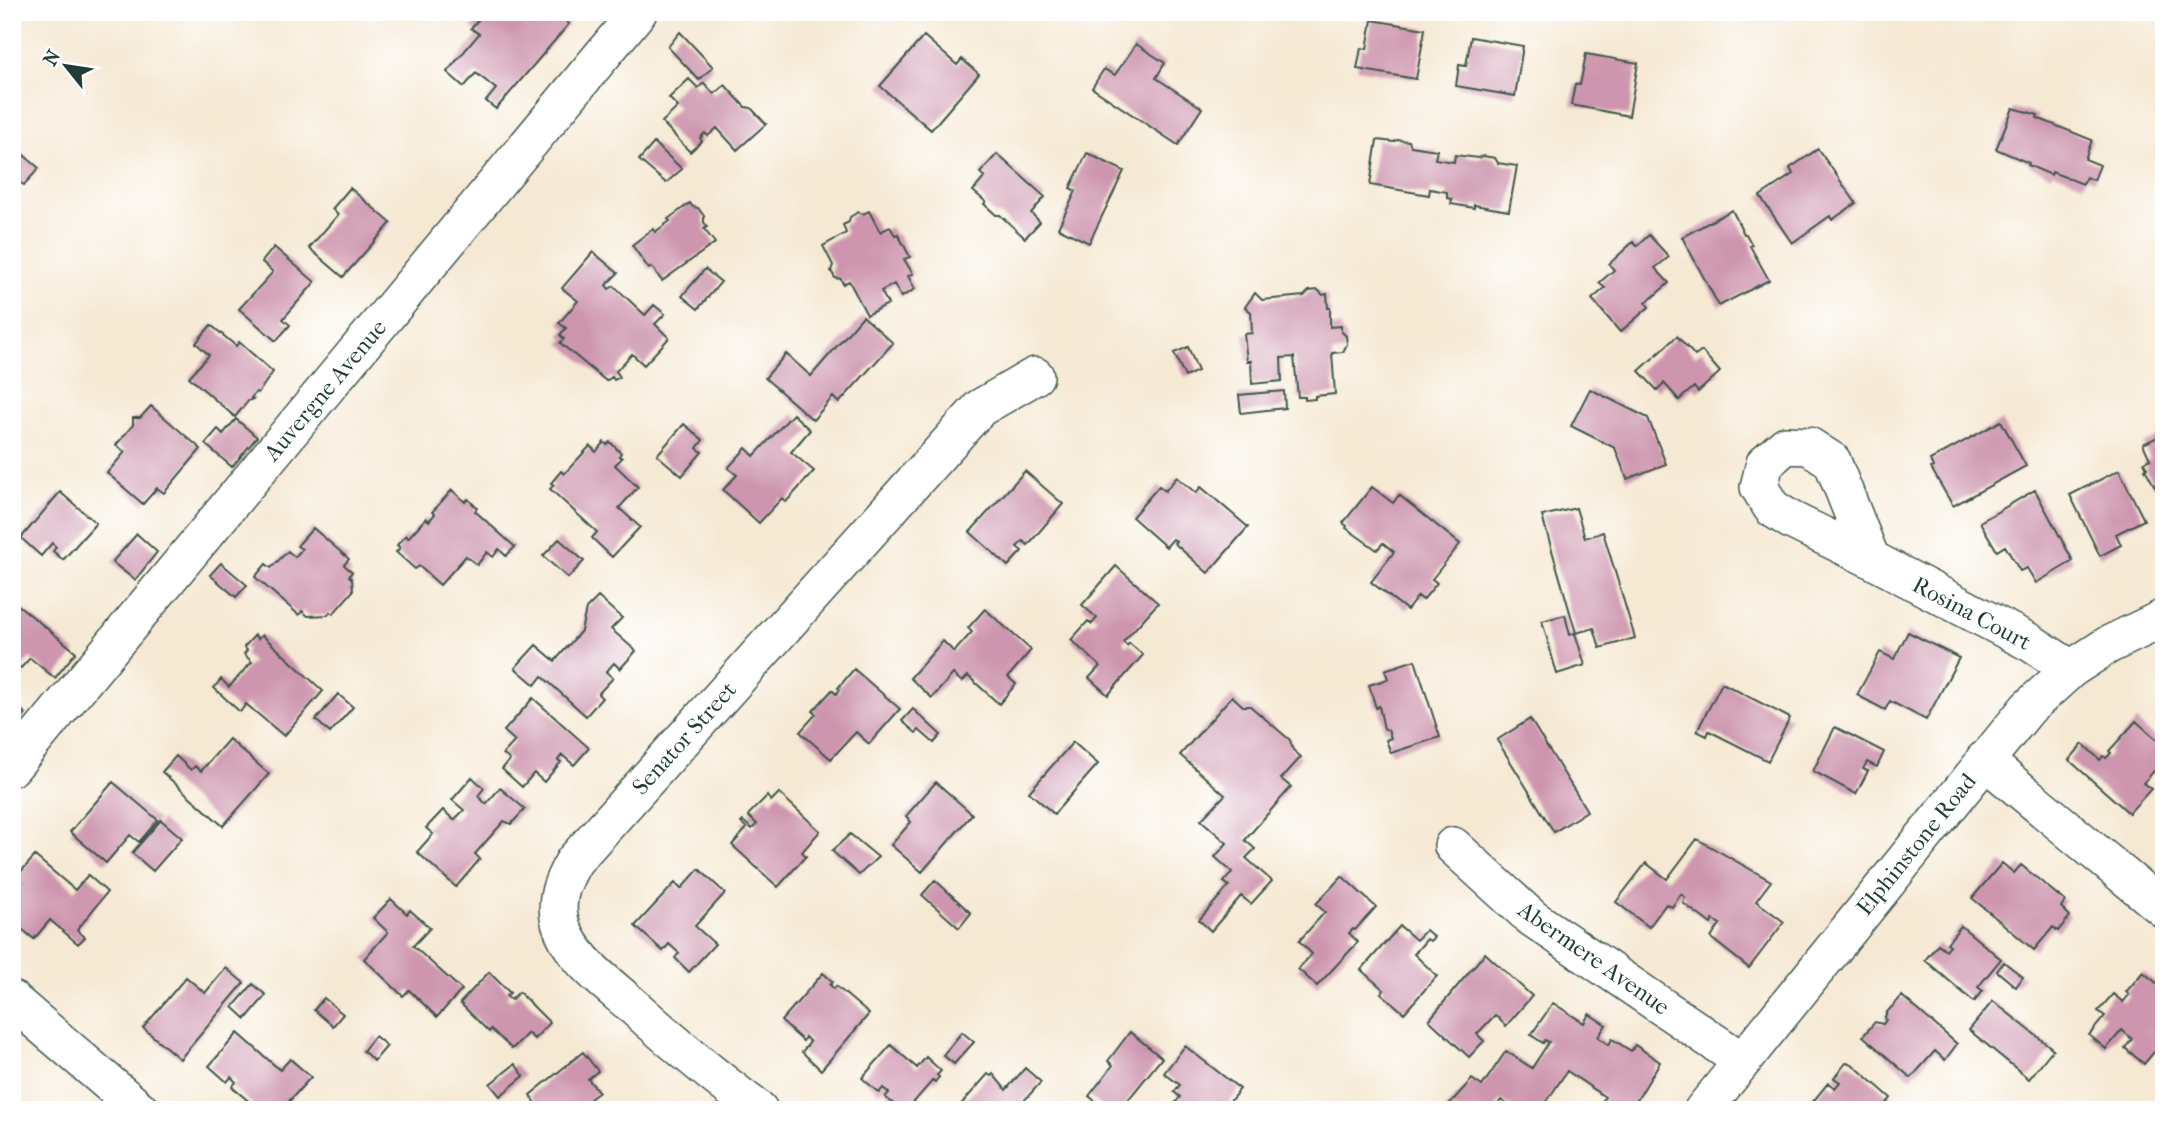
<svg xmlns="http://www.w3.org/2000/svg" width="2176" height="1122" font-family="'IM FELL French Canon',serif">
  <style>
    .building { fill: #cd96ae }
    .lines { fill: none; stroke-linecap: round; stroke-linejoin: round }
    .minor-casing { stroke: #3f574c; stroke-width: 40 }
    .minor { stroke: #fff; stroke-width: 37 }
    .labels { text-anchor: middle; stroke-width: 5; stroke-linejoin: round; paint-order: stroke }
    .street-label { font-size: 23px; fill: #1f3d34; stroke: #fff }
  </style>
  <rect width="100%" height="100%" fill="#fff"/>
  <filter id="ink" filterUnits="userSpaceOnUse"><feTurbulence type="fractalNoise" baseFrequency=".0143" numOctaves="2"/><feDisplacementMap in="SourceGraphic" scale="14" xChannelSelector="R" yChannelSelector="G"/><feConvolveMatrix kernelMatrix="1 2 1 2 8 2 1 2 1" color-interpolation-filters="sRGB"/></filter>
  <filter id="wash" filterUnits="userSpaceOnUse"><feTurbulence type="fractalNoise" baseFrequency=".00686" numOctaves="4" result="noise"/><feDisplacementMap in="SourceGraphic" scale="28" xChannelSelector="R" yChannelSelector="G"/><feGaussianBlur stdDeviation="1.57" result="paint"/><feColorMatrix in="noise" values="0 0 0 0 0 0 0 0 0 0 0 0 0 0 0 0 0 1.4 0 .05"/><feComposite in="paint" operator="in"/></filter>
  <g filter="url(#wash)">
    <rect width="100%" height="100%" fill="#f6e9d4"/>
    <g id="blocks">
      <path class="building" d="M485,12H559L569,24L496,109L486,101L496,89L476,73L464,87L447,72L479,34L471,28Z
        M1372,20L1425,29L1416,79L1357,69L1361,48L1367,49Z
        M680,32L713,67L699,80L668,47Z
        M924,36L957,65L962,59L979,74L931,130L880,86Z
        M1471,37L1523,46L1515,96L1456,86L1459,65L1466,66Z
        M1136,44L1165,63L1156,78L1202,108L1178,145L1092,88L1104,69L1115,75Z
        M1586,54L1638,63L1629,116L1571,105L1575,84L1580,85Z
        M689,79L698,88L704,83L714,94L725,85L745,107L751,108L766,124L737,150L717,128L708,136L705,133L700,138L702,141L690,152L662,122L678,107L669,98Z
        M2013,108L2038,115L2037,118L2092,140L2085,159L2100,165L2094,180L2086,177L2083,184L2052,172L2051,175L2028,165L2029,163L1996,149Z
        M1377,140L1394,142L1397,140L1409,141L1411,146L1437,150L1435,159L1454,162L1455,155L1478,158L1483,156L1495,158L1498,163L1517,166L1509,211L1474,205V208L1451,204L1452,199L1447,198V192L1430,189L1429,195L1370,185Z
        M654,143L682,169L666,183L639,160Z
        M12,145L39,168L24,185L19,182L14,188Z
        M1818,149L1856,203L1832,220L1830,216L1792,243L1760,196L1793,174L1790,168Z
        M1087,153L1124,171L1089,243L1058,228L1076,191L1070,188Z
        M997,154L1045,197L1031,213L1040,222L1025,238L1000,215H996L984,204L986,202L973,191L985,177L980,173Z
        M350,188L391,223L343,277L309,248L338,215L332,209Z
        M690,203L693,207L698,208L704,216V222L707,227L704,229L715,243L662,281L652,267L649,269L632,245L653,229L655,232L670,221L668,219Z
        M1732,210L1744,234H1746L1752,245L1750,246L1769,280L1719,306L1682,237Z
        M869,211L880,232L890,227L895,235L898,234L910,257L904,259L913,274L908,276L915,289L901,297L894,284L881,291L888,304L867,315L849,281L843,284L841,279L835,278L831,271L833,265L823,246L846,233L843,225L849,222L850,217L858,212L863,214Z
        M1649,235L1669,257L1655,268L1669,283L1646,303L1649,307L1620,332L1592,299L1605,288L1599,283L1614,270L1609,264L1633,242L1637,246Z
        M274,247L315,282L283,319L290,325L276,341L239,309L273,272L262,262Z
        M593,252L618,273L606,285L609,289L614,286L645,315L654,305L665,314L655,324L669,338L644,365L632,354L616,371L620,377L614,380L612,377L606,381L560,343L564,339L560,335L566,328L559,323L578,301L562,288Z
        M705,269L721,282L698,309L682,296Z
        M1318,290L1323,295L1327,294L1328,308H1330V327L1341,326V331L1346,336L1347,344L1343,352L1332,353L1335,394L1315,396V399L1305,400V397H1298L1294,357L1281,358L1282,381L1252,384L1251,361H1247L1244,334L1252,333L1251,312L1245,307L1255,293L1262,300L1304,296L1309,291Z
        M863,316L893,343L839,403L833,397L813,420L765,378L786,354L811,376Z
        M211,325L236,346L239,342L273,372L258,393L256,392L251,398L253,399L248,401L235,417L189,377L209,355L196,343Z
        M1677,336L1695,356L1702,351L1720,372L1698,392L1694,387L1679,400L1664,383L1657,390L1639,371Z
        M1188,347L1198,371L1185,377L1174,353Z
        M1590,389L1648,418L1666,464L1627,479L1615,448L1571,426Z
        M1284,391L1285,408L1241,413L1239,395Z
        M151,406L201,449L164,493L157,488L143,504L107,473L125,452L116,445L133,425V418H140Z
        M793,414L810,430L791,452L814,471L786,502L782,498L759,523L723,490L737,475L728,468L746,448L754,456Z
        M236,419L257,437L232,467L205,444L218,429L223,434Z
        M2001,421L2026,466L1953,506L1931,468L1933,467L1930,460Z
        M684,424L703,440L697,448L702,452L682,476L657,455Z
        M2164,434V503L2145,469L2147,468L2144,462L2150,459L2143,444Z
        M604,442L607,445L610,442L621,453L619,456L622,458L615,465L638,487L619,508L640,527L612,557L592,538L597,532L550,489L554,485L551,483L561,471L564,474L590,446L596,452Z
        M2119,470L2144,520L2116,534L2121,545L2100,556L2070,495Z
        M1025,471L1063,504L1028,545L1023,541L1017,547L1022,551L1008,566L970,532Z
        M1177,477L1196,493L1201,487L1248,527L1208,573L1174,543L1176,541L1173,539L1166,547L1132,517L1159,486L1165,491Z
        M1372,487L1393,503L1399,495L1460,544L1432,579L1437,583L1423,600L1418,596L1407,610L1371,582L1394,552L1383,543L1377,550L1346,528L1347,526L1343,523Z
        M452,490L465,502L468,499L477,508L475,511L515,547L506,556L499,549L493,557L487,552L477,565L466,556L440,585L419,566L415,569L396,552L400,548L397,545L406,535L408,538L426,518L429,521L435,514L432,512Z
        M2035,490L2073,561L2036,583L2027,568L2020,571L2005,546L1997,551L1980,522Z
        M60,492L96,523L63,560L53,551L56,547L52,543L41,556L21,538Z
        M1576,508L1585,538L1603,532L1635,638L1600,648L1594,628L1576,633L1542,516Z
        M313,528L349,559L344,565L352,572L349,576L352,579L353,591L333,614L330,612L328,615L308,616L302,611L299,615L255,577L266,564L271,568L288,551L295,557L302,549L297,546Z
        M137,534L157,552L135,580L112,562Z
        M559,539L584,561L568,578L543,556Z
        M221,563L247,585L236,597L210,575Z
        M1116,566L1158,603L1123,642L1127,646L1129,643L1143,655L1108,695L1089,678L1100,666L1071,640L1088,621L1092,624L1097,618L1082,605Z
        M598,597L622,618L611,629L636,651L620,669L614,663L606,672L613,678L598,694L602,698L586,716L542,676L535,685L515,668L536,645L555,661L581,631L586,609Z
        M12,600L76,652L55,678L30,658L21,668L16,664L12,668Z
        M985,609L1031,650L1008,677L1016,684L999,704L968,676L962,682L953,674L932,698L910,678L943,641L954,652L972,632L968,628Z
        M1565,615L1570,635L1575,633L1585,665L1557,674L1542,621Z
        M1908,632L1959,658L1926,720L1890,701L1885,710L1857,695L1880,652L1894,659Z
        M255,635L258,639L262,635L323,691L284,736L246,704L240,712L214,688L221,679L229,687L252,662L244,654L247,650L244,647Z
        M1415,660L1440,737L1391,753L1386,740L1391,738L1388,730L1384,729L1379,706L1376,708L1369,685L1388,679L1385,670Z
        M854,669L900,709L869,744L856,732L831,759L800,732L816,714L813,711L832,690L836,694L840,689L838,688Z
        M1722,683L1790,718L1768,761L1709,731L1707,736L1697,731Z
        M338,694L353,707L330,733L316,720Z
        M1232,696L1243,706H1250L1290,740L1293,750L1301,757L1281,779L1291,787L1245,840L1255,849L1246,858L1272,881L1251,904L1241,896L1211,931L1199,920L1229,886L1224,882L1232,872L1215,857L1227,843L1201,820L1225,795L1180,755Z
        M533,698L589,748L574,765L562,755L558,760L561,762L544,782L534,773L522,787L502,769L510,760L503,754L515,741L504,731Z
        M12,702L26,714L12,730Z
        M913,709L941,735L934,743L919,730L916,733L902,721Z
        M1530,719L1587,811L1554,832L1497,740Z
        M2136,721L2164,746V760L2143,783L2151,789L2129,813L2069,760L2083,744L2100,760L2103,756L2106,758L2111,753L2109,751Z
        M1835,727L1884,752L1877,767L1867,762L1863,769L1868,771L1856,794L1813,771Z
        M229,739L269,774L223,826L162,772L176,756L191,770L195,766L201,771Z
        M1073,742L1098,764L1054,814L1029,792Z
        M472,777L484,788L478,796L486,804L500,788L525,809L511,824L504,821L475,854L480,859L456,887L417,852L433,834L426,828L443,810L454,820L464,810L452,800Z
        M113,782L158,820L139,842L130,835L106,863L70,832Z
        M936,782L972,814L922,872L891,845L911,822L906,816Z
        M779,793L820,831L802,852L806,856L778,887L732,845L747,828L741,823L743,821L752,829L757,824L748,816L749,814L767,796L771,801Z
        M161,820L182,838L153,871L132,853Z
        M850,834L878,857L859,875L832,851Z
        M1697,839L1771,881L1756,901L1784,922L1749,968L1711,938L1720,924L1713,920L1711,924L1683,903L1685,897L1681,894L1672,907L1666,904L1649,927L1616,902L1646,863L1667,879Z
        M35,856L75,890L88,875L107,892L77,930L85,937L78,944L50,920L34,939L12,921V885L16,888L22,881L17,876Z
        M2002,863L2014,873L2021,865L2065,901L2061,907L2070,916L2058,931L2053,927L2034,950L1972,898Z
        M699,869L725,893L695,926L715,944L689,972L675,958L679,953L669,944L663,951L635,926L675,883L681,889Z
        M1342,876L1376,907L1355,930L1353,929L1349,933L1358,942L1317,986L1298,969L1312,954L1299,941L1325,912L1316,904Z
        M935,880L971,913L959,928L922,895Z
        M391,899L407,914L410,910L430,928L413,946L462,990L437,1017L409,990L403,996L364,959L388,932L373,918Z
        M1400,926L1416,940L1426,930L1434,937L1430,941L1427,939L1414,954L1437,976L1404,1013L1381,993L1384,990L1361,970Z
        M1961,926L2001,959L1978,987L1983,991L1974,1002L1925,960L1938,944L1946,950L1950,945L1947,943Z
        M1485,953L1532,996L1506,1026L1495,1015L1477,1034L1484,1041L1469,1057L1429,1020Z
        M2004,962L2023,977L2016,987L1997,971Z
        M226,968L244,983L180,1059L143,1028L186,977L205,993Z
        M489,972L510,993L506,996L511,1000L519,992L550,1023L534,1039L528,1033L512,1049L491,1029L489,1032L460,1003Z
        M2143,972L2164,989V1040L2144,1064L2125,1048L2132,1039L2122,1030L2106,1049L2089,1035L2105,1016L2098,1011L2113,994L2123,1002L2129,995L2126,992Z
        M823,973L833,982L830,985L834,989L836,986L869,1014L821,1070L802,1052L810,1042L805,1037L803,1041L781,1021Z
        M253,984L266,995L246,1019L233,1007Z
        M1902,996L1957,1044L1945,1060L1935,1051L1911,1078L1863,1036L1875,1022L1883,1024L1886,1020L1885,1017L1887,1012Z
        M324,998L343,1014L333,1026L314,1010Z
        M1993,1001L2053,1049L2029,1079L1969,1030Z
        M1553,1003L1584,1023L1589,1014L1606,1025L1598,1037L1609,1045L1612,1039L1631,1051L1635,1045L1660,1062L1631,1110H1596L1605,1097L1567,1071L1541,1110H1516L1501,1100L1494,1110H1444L1472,1079L1482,1086L1506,1051L1532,1068L1549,1042L1545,1040L1543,1043L1531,1035Z
        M962,1032L974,1042L954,1064L943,1055Z
        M1130,1032L1162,1058L1120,1110H1106L1089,1096L1113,1065L1108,1061Z
        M238,1033L280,1070L290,1059L311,1077L281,1110H259L232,1087L236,1082L231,1077L227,1082L209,1066Z
        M375,1036L387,1046L374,1061L363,1051Z
        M891,1045L917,1068L926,1057L941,1071L937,1075L939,1077L935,1082L933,1080L907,1110H901L885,1097L889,1093L883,1088L879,1093L862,1078Z
        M1185,1046L1240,1089L1223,1110H1175L1172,1107L1180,1097L1174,1092L1180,1085L1164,1073Z
        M583,1052L598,1071L588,1079L599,1092L580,1107L582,1110H541L530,1095Z
        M1846,1063L1852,1064L1891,1098L1883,1108L1885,1110H1806L1828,1083L1835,1088L1840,1082L1834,1078Z
        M515,1064L524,1076L500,1096L490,1084Z
        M1025,1068L1041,1082L1022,1103L1034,1110H956L988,1074L991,1076L993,1074L1006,1090Z"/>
    </g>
  </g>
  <g filter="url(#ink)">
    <use href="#blocks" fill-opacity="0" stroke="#3f574c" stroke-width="2"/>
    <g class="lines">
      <g class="minor-casing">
        <path id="minor" d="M1871,559L1832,461L1809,446L1786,445L1765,463L1759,487L1772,508L1791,520L1871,559L2031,643L2071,669
          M1984,760L2164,909
          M12,767L638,12
          M1453,846L1532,918L1742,1061
          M12,1000L140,1110
          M759,1110C714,1077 675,1044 634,1007C606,982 571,959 560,922C554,899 563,880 574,861L980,408L1035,376
          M1703,1110L2028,708L2071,669L2108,645L2164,618"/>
      </g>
      <use href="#minor" class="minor"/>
    </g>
  </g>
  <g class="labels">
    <g class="street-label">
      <text transform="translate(325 390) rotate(-50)" y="8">Auvergne Avenue</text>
      <text transform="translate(1972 613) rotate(28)" y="8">Rosina Court</text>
      <text transform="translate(684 738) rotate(-48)" y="8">Senator Street</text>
      <text transform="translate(1916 844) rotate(-51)" y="8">Elphinstone Road</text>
      <text transform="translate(1594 958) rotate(35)" y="8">Abermere Avenue</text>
    </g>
  </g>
  <rect width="2176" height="1122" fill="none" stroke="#fff" stroke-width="42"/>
  <g transform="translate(66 66) rotate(300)" stroke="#ffffff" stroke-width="5" paint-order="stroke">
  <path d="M0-5L12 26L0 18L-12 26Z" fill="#1f3d34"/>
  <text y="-10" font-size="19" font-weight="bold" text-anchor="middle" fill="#1f3d34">N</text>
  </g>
</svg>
